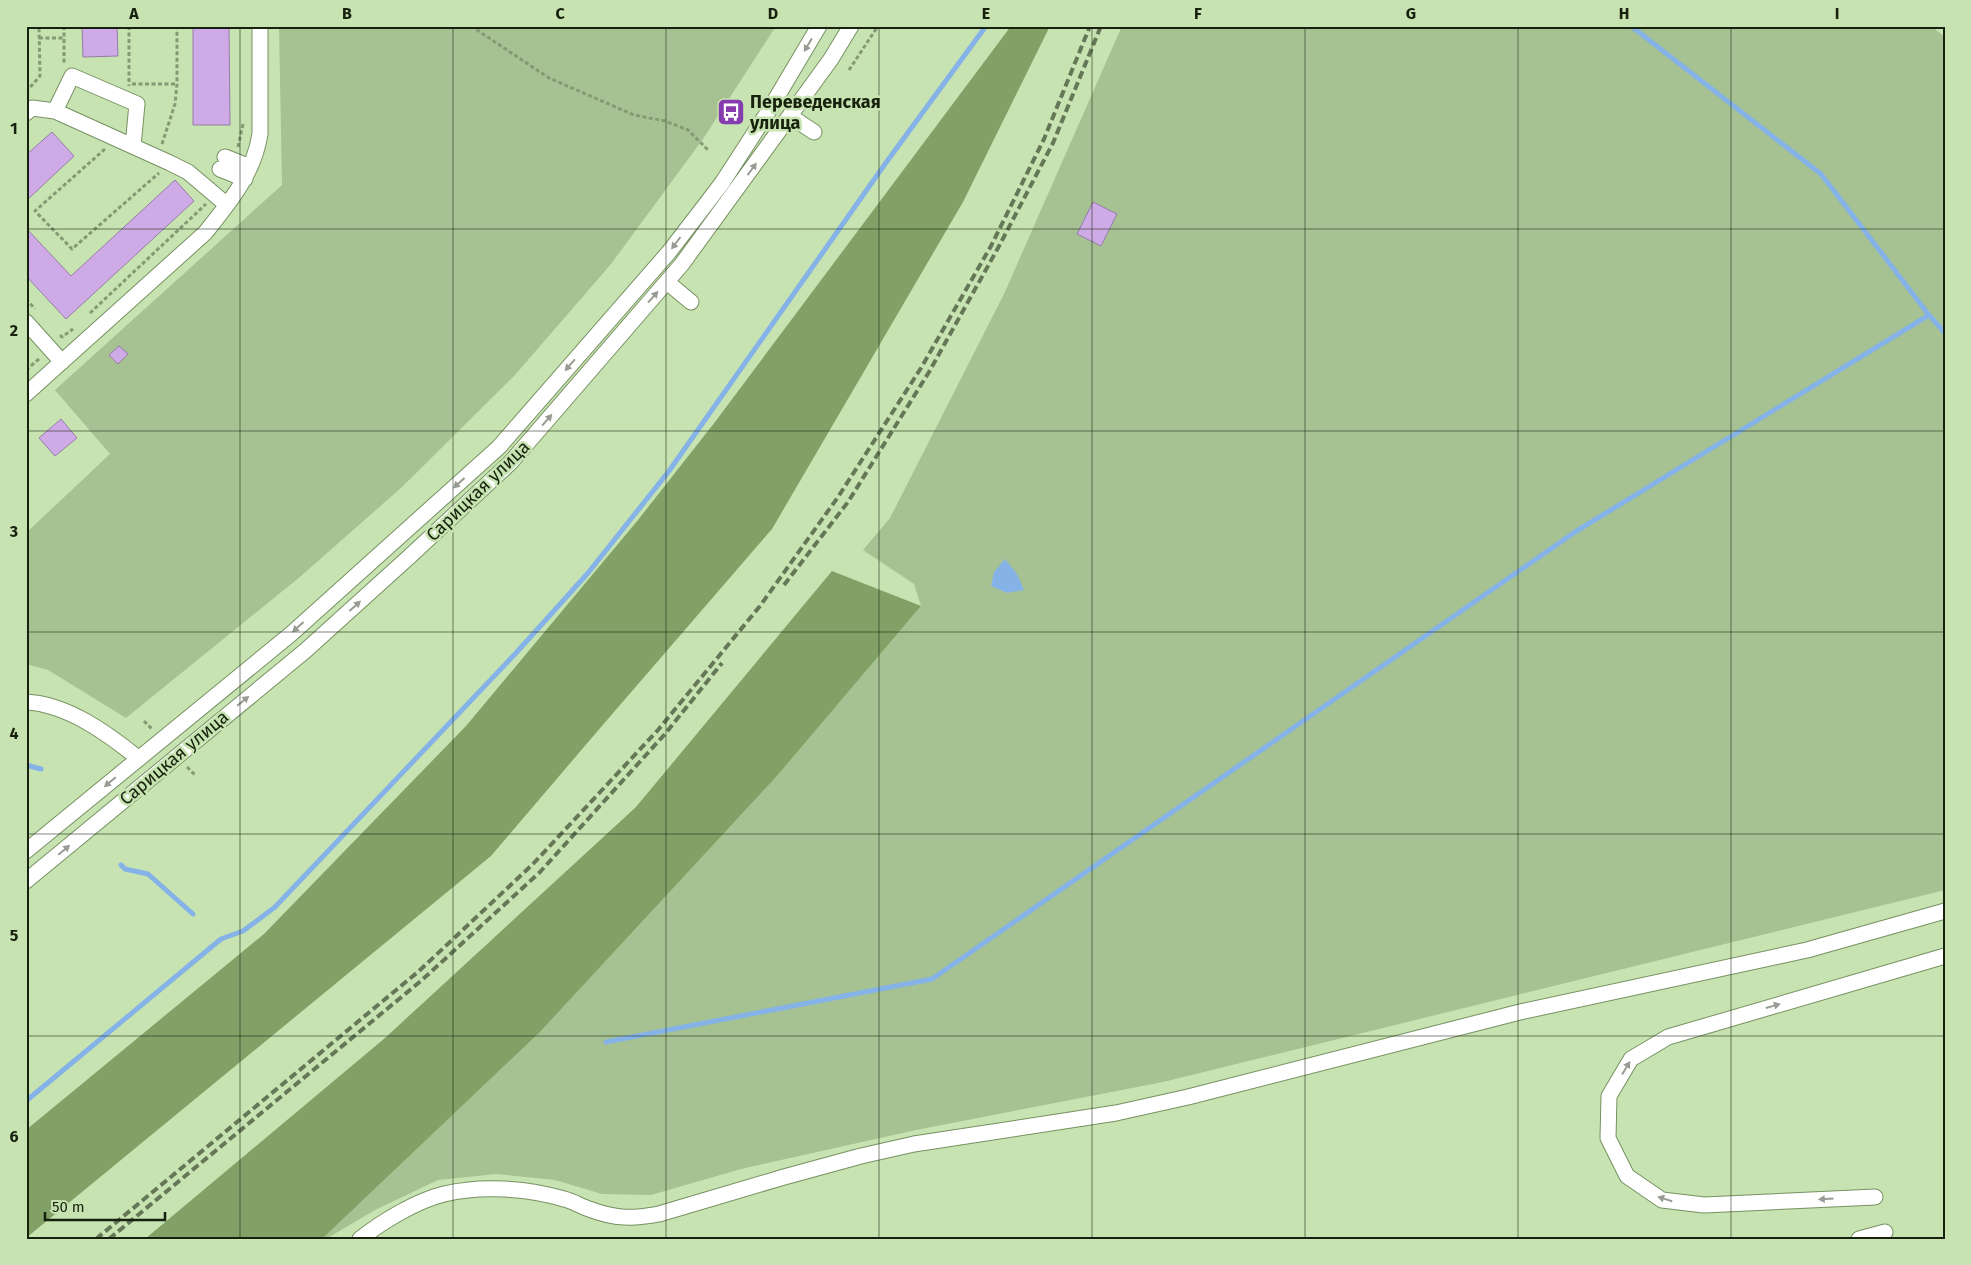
<svg xmlns="http://www.w3.org/2000/svg" width="1971" height="1265" font-family="'Fira Sans',sans-serif">
  <style>
    .green { fill: #a7c292 }
    .forest { fill: #81a166 }
    .water { fill: #85b3e7 }
    .lines { fill: none; stroke-linecap: round; stroke-linejoin: round }
    .stream { stroke: #85b3e7; stroke-width: 5 }
    .building { fill: #ceabe6; stroke: #967ba8 }
    .minor-casing { stroke: #779162; stroke-width: 17 }
    .path { stroke: #859a74; stroke-width: 3; stroke-dasharray: 4 2.5; stroke-linecap: butt }
    .minor { stroke: #fff; stroke-width: 15 }
    .rail { stroke: #657756; stroke-width: 4; stroke-dasharray: 8 4; stroke-linecap: butt }
    .oneway { fill: #979b93 }
    .grid { fill: none; stroke: #17210e; stroke-width: 1; stroke-opacity: 0.55 }
    .labels { text-anchor: middle; stroke-width: 5; stroke-linejoin: round; paint-order: stroke }
    .poi-label { font-size: 18px; font-weight: bold; fill: #17210e; stroke: #c7e3b1; text-anchor: start }
    .street-label { font-size: 18px; fill: #17210e; stroke: #c7e3b1 }
    .neatline { fill: none; stroke: #17210e; stroke-width: 2 }
    .grid-label { font-size: 16px; text-anchor: middle; font-weight: bold; fill: #17210e }
  </style>
  <rect width="100%" height="100%" fill="#c7e3b1"/>
  <path class="green" d="M279,26H776L703,139L611,264L515,375L402,487L301,576L126,718L48,670L26,664V533L110,454L55,390L282,185Z
    M1122,26H1931L1945,37V890L1163,1082L916,1130L741,1169L651,1195L602,1194L555,1180L497,1174L438,1180L375,1210L326,1239H322L540,1032L777,776L921,606L914,584L863,550L890,518L1004,294Z"/>
  <path class="forest" d="M1011,26H1050L963,202L772,529L601,727L491,856L26,1238V1130L264,934L466,726L638,520L715,422Z
    M832,571L921,606L777,776L540,1032L322,1239H145L385,1038L636,807Z"/>
  <path class="water" d="M1005,559L1017,574L1024,590L1007,593L991,586L994,572Z"/>
  <g class="lines">
    <path class="stream" d="M1631,26L1821,174L1929,315L1945,333
      M26,765L41,769
      M121,865L125,869L148,874L193,914
      M606,1042L932,979L1575,532L1929,315
      M26,1101L221,939L243,931L275,907L516,653L588,573L669,471L885,164L986,26"/>
  </g>
  <path class="building" d="M82,26H117L118,56L83,57Z
    M193,26H229L230,125H193Z
    M52,132L74,156L26,201V155Z
    M175,180L194,201L66,319L26,276V228L71,276Z
    M1093,202L1117,214L1101,246L1077,234Z
    M119,346L128,354L118,364L109,355Z
    M61,419L77,438L55,456L39,438Z"/>
  <g class="lines">
    <g class="minor-casing">
      <path id="minor" d="M55,111L72,76L137,104L133,146
        M26,113L32,108L55,111L170,163L188,172L227,205
        M790,116L814,132
        M225,157L250,167
        M220,169L245,179
        M667,282L691,302
        M26,322L62,362
        M26,394L205,233C230,202 254,173 260,134V26
        M26,702C67,704 107,733 138,758
        M26,851L291,634L499,447L669,252L706,204L722,183L768,112L819,26
        M26,881L305,651L409,557L511,462L682,264L831,59L851,26
        M1875,1197L1704,1205L1662,1200L1627,1176L1608,1138L1609,1096L1631,1059L1668,1037L1945,956
        M360,1239C383,1221 416,1201 444,1194C482,1185 527,1188 564,1199C573,1201 580,1206 589,1209C615,1219 633,1219 659,1214L784,1177L861,1156L914,1144L1116,1113L1188,1097L1520,1012L1807,950L1945,911
        M1859,1239L1885,1232"/>
    </g>
    <path class="path" d="M64,26V63
      M129,26V86
      M471,26L549,78L634,115L665,121L688,130L709,151
      M39,38H64
      M849,70L878,26
      M132,84H177
      M26,92L40,76L39,26
      M162,144L175,104L177,84V26
      M238,147L243,124
      M105,149L35,211L72,249L159,173
      M26,299L35,309
      M90,313L206,204
      M60,335L62,337L73,329
      M26,370L39,359
      M144,721L152,729
      M187,767L195,775"/>
    <use href="#minor" class="minor"/>
    <path class="rail" d="M784,585L848,502L929,372L998,248L1053,143L1101,26
      M96,1239L419,971L533,864L658,730L760,606L838,497L921,368L991,246L1044,139L1090,26
      M109,1239L422,980L540,872L665,734L722,663"/>
  </g>
  <defs><path id="oneway-solid" d="M-6-.8H1V-3.2L6.5 0L1 3.2V.8H-6Z" transform="scale(1.25)"/></defs>
  <g class="oneway">
    <use href="#oneway-solid" transform="translate(808 45) rotate(121)"/>
    <use href="#oneway-solid" transform="translate(752 169) rotate(-54)"/>
    <use href="#oneway-solid" transform="translate(676 243) rotate(127)"/>
    <use href="#oneway-solid" transform="translate(653 297) rotate(-49)"/>
    <use href="#oneway-solid" transform="translate(570 365) rotate(131)"/>
    <use href="#oneway-solid" transform="translate(547 420) rotate(-49)"/>
    <use href="#oneway-solid" transform="translate(459 483) rotate(138)"/>
    <use href="#oneway-solid" transform="translate(355 606) rotate(-42)"/>
    <use href="#oneway-solid" transform="translate(298 627) rotate(138)"/>
    <use href="#oneway-solid" transform="translate(243 701) rotate(-39)"/>
    <use href="#oneway-solid" transform="translate(110 782) rotate(140)"/>
    <use href="#oneway-solid" transform="translate(64 850) rotate(-40)"/>
    <use href="#oneway-solid" transform="translate(1773 1006) rotate(-16)"/>
    <use href="#oneway-solid" transform="translate(1626 1068) rotate(-59)"/>
    <use href="#oneway-solid" transform="translate(1665 1199) rotate(-163)"/>
    <use href="#oneway-solid" transform="translate(1826 1199) rotate(177)"/>
  </g>
  <path class="grid" d="M240,26V1239M453,26V1239M666,26V1239M879,26V1239M1092,26V1239M1305,26V1239M1518,26V1239M1731,26V1239M26,229H1945M26,431H1945M26,632H1945M26,834H1945M26,1036H1945"/>
  <defs>
    <g id="bus-square" transform="scale(1.4375)"><rect x="-9" y="-9" width="18" height="18" rx="4" fill="#863cae" stroke="#c7e3b1"/><path d="M-5-6H5V4H4V6H2V4H-2V6H-4V4H-5ZM-3.5-4V0h7V-4ZM-3.5 1.2v1.5H-2V1.2ZM2 1.2v1.5H3.5V1.2Z" fill="#fff"/></g>
  </defs>
  <g fill-rule="evenodd">
    <use href="#bus-square" x="731" y="112"/>
  </g>
  <g class="labels">
    <g class="poi-label">
      <text x="750" y="108">Переведенская<tspan x="750" dy="21">улица</tspan></text>
    </g>
    <g class="street-label">
      <text transform="translate(478 491) rotate(-44)" y="6">Сарицкая улица</text>
      <text transform="translate(174 758) rotate(-40)" y="6">Сарицкая улица</text>
    </g>
  </g>
  <rect width="1971" height="1265" fill="none" stroke="#c7e3b1" stroke-width="55"/>
  <path d="M45 1212v8h120v-8" fill="none" stroke="#17210e" stroke-width="2.5"/>
  <text x="52" y="1212" font-size="15" fill="#17210e" stroke="#c7e3b1" stroke-width="4" paint-order="stroke">50 m</text>
  <rect x="28" y="28" width="1916" height="1210" class="neatline"/>
  <g class="grid-label">
    <text x="134" y="19">A</text>
    <text x="347" y="19">B</text>
    <text x="560" y="19">C</text>
    <text x="773" y="19">D</text>
    <text x="986" y="19">E</text>
    <text x="1198" y="19">F</text>
    <text x="1411" y="19">G</text>
    <text x="1624" y="19">H</text>
    <text x="1837" y="19">I</text>
    <text x="14" y="134">1</text>
    <text x="14" y="336">2</text>
    <text x="14" y="537">3</text>
    <text x="14" y="739">4</text>
    <text x="14" y="941">5</text>
    <text x="14" y="1142">6</text>
  </g>
</svg>
